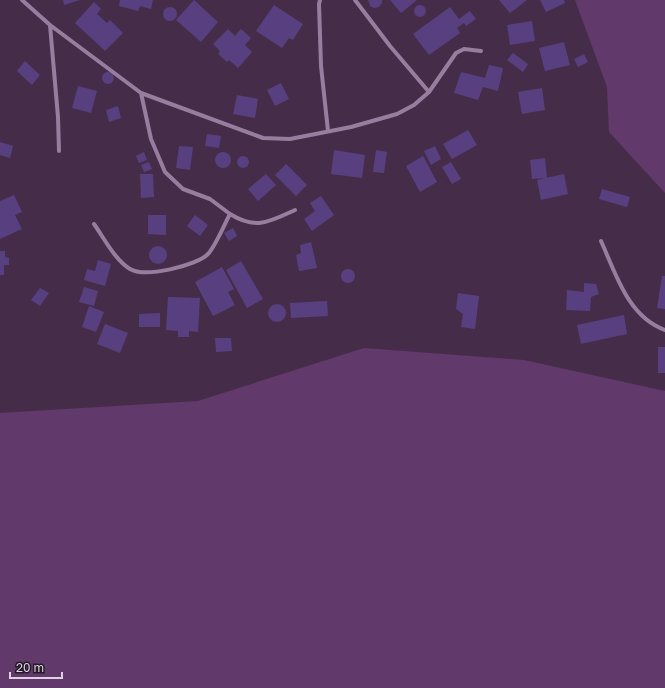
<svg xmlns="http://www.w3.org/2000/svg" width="665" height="688" font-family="'Golos Text',sans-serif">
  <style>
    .green { fill: #61396b }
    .building { fill: #583f7f }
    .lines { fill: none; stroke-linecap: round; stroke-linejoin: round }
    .street { stroke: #987d9f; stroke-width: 4 }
  </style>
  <rect width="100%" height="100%" fill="#452d4a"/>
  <path class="green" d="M575,0H665V193L609,132L607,87Z
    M364,348L524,360L665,391V688H0V413L198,401Z"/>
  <path class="building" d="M63,0H80L64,5Z
    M120,0H153L151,9L140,6L138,11L119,6Z
    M194,0L218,22L201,42L176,20Z
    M368,0H382V3L379,7L374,8L370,6Z
    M390,0H417L401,13Z
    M499,0H527L510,13Z
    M540,0H564L565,3L546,12Z
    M94,2L101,9L97,14L107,23L110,20L123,33L105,51L75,23Z
    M414 11a6 6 0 1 1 12 0a6 6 0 1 1-12 0Z
    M274,5L303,24L293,40L289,38L282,48L256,31Z
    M450,7L459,19L470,11L476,19L466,26L464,23L457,28L460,33L429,55L413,34Z
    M163 14a7 7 0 1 1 14 0a7 7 0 1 1-14 0Z
    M532,21L535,41L510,45L507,25Z
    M228,29L235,36L241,29L251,38L245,45L252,52L238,68L229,60L227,62L218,54L220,51L213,44Z
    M564,42L570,65L545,71L539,48Z
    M513,53L528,64L523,72L507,60Z
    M584,54L588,62L578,67L574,59Z
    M25,61L40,75L32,85L17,71Z
    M489,65L503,68L498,91L483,87L478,100L454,93L461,72L485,78Z
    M102 78a6 6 0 1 1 12 0a6 6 0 1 1-12 0Z
    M281,83L289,99L275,106L267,90Z
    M78,86L97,91L91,113L72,108Z
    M542,88L545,110L522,114L518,92Z
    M237,95L258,99L255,118L233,114Z
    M118,106L121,118L109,122L106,110Z
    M468,130L477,145L452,159L443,144Z
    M207,134L221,136L219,148L205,146Z
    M0,142L13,146L10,158L0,155Z
    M179,146L193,147L190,170L176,168Z
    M435,146L441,159L431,165L424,151Z
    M334,150L365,155L362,178L331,174Z
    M376,150L387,152L384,173L373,172Z
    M215 160a8 8 0 1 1 16 0a8 8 0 1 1-16 0Z
    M144,152L147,160L139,163L136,156Z
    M237 162a6 6 0 1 1 12 0a6 6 0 1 1-12 0Z
    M423,156L437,182L420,192L406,166Z
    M545,158L547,178L532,179L530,160Z
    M149,162L152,169L144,172L141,165Z
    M451,162L461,179L452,184L442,167Z
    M286,164L307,185L296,196L275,175Z
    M140,174H153L154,197L141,198Z
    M266,174L276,185L258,201L248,189Z
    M564,174L568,194L541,200L537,180Z
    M602,189L630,197L627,207L599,199Z
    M14,195L22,212L15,215L22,229L0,239V201Z
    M321,196L334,215L312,231L304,219L315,211L310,203Z
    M148,215H166V235L148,234Z
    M195,215L208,225L200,236L187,226Z
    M233,228L237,236L229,241L224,233Z
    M311,242L317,268L299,271L296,255L301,253L300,245Z
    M149 255a9 9 0 1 1 18 0a9 9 0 1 1-18 0Z
    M0,251H5V257L9,258V265H4V275H0Z
    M98,260L111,264L105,286L84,280L87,269L95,271Z
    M241,261L263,299L247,308L226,270Z
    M222,267L234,289L228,292L235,305L213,316L195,282Z
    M341 276a7 7 0 1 1 14 0a7 7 0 1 1-14 0Z
    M662,276H665V309L657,308Z
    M584,283L596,284L599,294L591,297L590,311L566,310L567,290L584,292Z
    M84,287L98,291L94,306L79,302Z
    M40,288L49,293L40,306L31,300Z
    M458,293L479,296L475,329L461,327L463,314L456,309Z
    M168,297L200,298L198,332L189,331V337H178V331L166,330Z
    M327,301L328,316L291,318L290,303Z
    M268 313a9 9 0 1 1 18 0a9 9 0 1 1-18 0Z
    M89,306L104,312L96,332L82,327Z
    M160,313V327H139V314Z
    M624,315L627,334L581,344L577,325Z
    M105,324L128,333L120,353L97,344Z
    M215,338H231L232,351L216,352Z
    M658,347H665V373H658Z"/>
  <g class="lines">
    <path class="street" d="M22,0L50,25L141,93L151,139L165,172L183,189L210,199L230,214C224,225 216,245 208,254C196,266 145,278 130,269C115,260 104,238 94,224
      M320,0L319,4L321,66L328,131
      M355,0L390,46L429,92
      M50,25L58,117L59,151
      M141,93L263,138L290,139L351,127L397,114L414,105L429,92L456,53L464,49L481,51
      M230,214C256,230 269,222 295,210
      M601,241C616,274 628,317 665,330"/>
  </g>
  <path d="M10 672v6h52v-6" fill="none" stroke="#dfd1e3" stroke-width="2"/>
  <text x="16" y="672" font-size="12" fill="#dfd1e3" stroke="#251a27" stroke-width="3" paint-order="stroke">20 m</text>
</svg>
